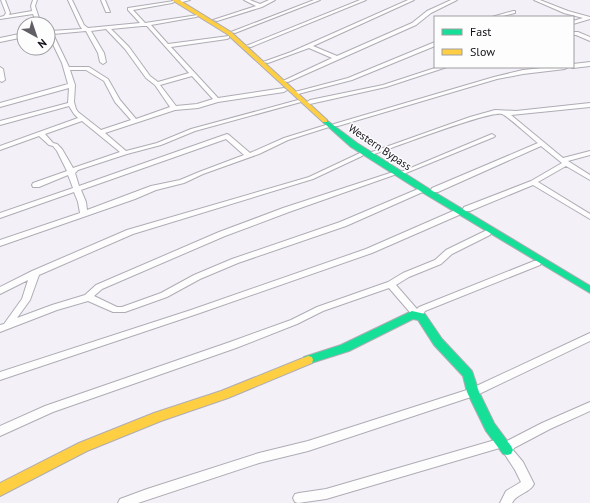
<svg xmlns="http://www.w3.org/2000/svg" width="590" height="503" font-family="'PT Sans',sans-serif">
  <style>
    .lines { fill: none; stroke-linecap: round; stroke-linejoin: round }
    .street-casing { stroke: #afacb4; stroke-width: 2 }
    .fast-casing { stroke: #afacb4; stroke-width: 2 }
    .slow-casing { stroke: #afacb4; stroke-width: 2 }
    .street { fill: #fdfdfe; fill-rule: evenodd }
    .fast { fill: #16e098; fill-rule: evenodd }
    .slow { fill: #ffcf43; fill-rule: evenodd }
    .labels { text-anchor: middle; stroke-width: 3; stroke-linejoin: round; paint-order: stroke }
    .street-label { font-size: 11px; fill: #121018; stroke: #fdfdfd }
  </style>
  <rect width="100%" height="100%" fill="#f3f0f8"/>
  <g class="lines">
    <g class="street-casing">
      <path id="street" d="M1,0H5L10,13L9,15L32,11L31,6L33,0H37L35,6L41,24H37L33,14L0,19V17L4,16L6,13Z
        M68,0H72L84,25L88,28L140,23L128,10V8L174,1V2L172,3L133,10L145,23L198,15V16L196,17L151,25L168,44L229,36V38L227,39L171,47L218,98L284,88L287,90L284,92L218,102L198,108L175,110L105,133L126,151L157,143L191,129L298,100L301,102L195,131L161,145L127,154L78,170L75,173L79,186L227,134L229,135L250,153L284,138L326,125L329,127L288,140L259,154L203,174L184,183L156,190L135,199L0,246V240L80,213L78,202L74,192L0,218V213L73,188L68,175L39,187H33L32,185L33,183L67,171L57,151L53,146L49,145L39,136L0,150V146L78,118L74,114L69,106L0,125V121L68,103L69,88L0,107V103L68,84L62,63L48,34V31H50L82,29L80,26ZM142,26H147L189,73L158,82L150,76L129,47L111,29ZM106,29L125,49L146,78L155,85L170,107L136,119L120,100L108,79L89,67H69L53,34L86,31L98,53L100,62L103,64L106,62L104,53L91,31ZM70,70H86L104,81L115,102L131,120L101,130L78,112L76,109L74,102L75,85ZM192,76L213,99L197,104L176,106L160,85ZM82,121L120,152L73,168L62,149L57,144L53,143L45,134ZM226,139L244,155L199,172L180,180L151,186L87,210L86,202L81,190Z
        M101,0H105L110,12H106Z
        M181,0H190L182,2L180,1Z
        M244,0H250L260,4L269,0H275L262,7L217,21L213,20L256,6Z
        M314,0H320L235,33L231,32Z
        M360,0H366L251,47L246,46Z
        M408,0H414L313,46L337,56L412,23L427,11L451,0H457L431,13L416,25L288,82L283,81L332,58L309,48L268,63L263,62L291,52Z
        M534,0H540L568,11L590,17V19L573,24V21L583,18L564,13Z
        M513,11H515V13L499,17H492Z
        M573,32H578L590,37V41L576,35H573Z
        M24,33V37L0,42V38Z
        M435,42V46L352,80L298,94L295,92L348,78Z
        M590,62V66L573,68L571,67H573V64Z
        M0,67L3,69L5,80L2,82L0,81Z
        M438,67H447L386,87L310,104L307,102L310,100L383,85Z
        M551,67H568L565,69L523,74L497,79L338,126H334L333,125L334,124L494,77L523,70Z
        M590,103V107L511,115L563,158L590,151V155L568,161L590,175V180L566,166L538,182L590,214V219L533,185L470,211H464L463,209L464,207L531,181L562,163L541,146L438,192H432L431,190L432,188L538,143C531,138 508,116 502,114C490,110 393,148 374,154H370L369,153L470,117L495,110L516,111Z
        M492,134L495,136L494,137L406,173L404,174L401,172Z
        M360,153L363,155L362,156L313,179L133,234L39,275L30,300L17,318L52,305L85,295L96,285L219,232L283,208L390,173H394L395,174L394,175L289,212L225,236L102,289L94,296L117,307H122L161,293L194,275L232,259L340,222L418,189H421L425,191L346,226L238,263L200,279L167,297L125,312H113L88,301L57,310L0,332V325L4,324L22,299L28,280L0,294V287L32,271L127,230L309,177Z
        M453,211H459L460,213L459,215L372,253L197,314L0,380V372L191,310L366,249Z
        M487,230L490,231L491,233L490,235L452,254L441,264L409,277L396,285L417,309L419,307L534,261H540L541,263L540,265L425,311C422,316 420,319 414,317L389,288L323,311L297,324L236,348L53,412L0,436V426L45,406L230,342L291,320L317,307L388,282L403,273L435,260L446,250Z
        M590,333V341L477,395L308,451L259,463L138,503H118L120,499L147,489L259,453L308,441L470,389Z
        M590,402V411L550,429L514,448L513,450L523,462L534,484C530,493 516,494 512,503H500L506,491L521,482L515,470L502,450L503,447L326,499L298,503L295,502L293,498L295,494L299,493L326,489L502,438L507,441L542,423Z"/>
    </g>
    <g class="fast-casing">
      <path id="fast" d="M325,119L357,143L431,190L590,286V293L425,194L351,147L323,122V120Z
        M412,311L425,314L442,339L472,371L479,392L494,423L511,446L513,450L511,454L507,455L503,454L486,431L467,392L463,376L434,345L418,320L413,319L349,351L308,364L304,363L303,360L304,357L341,345Z"/>
    </g>
    <g class="slow-casing">
      <path id="slow" d="M172,0H179L231,32L327,120V122H323L227,34Z
        M308,356L312,357L313,360L312,363L228,398L161,421L87,451L0,496V483L79,443L154,413L221,391Z"/>
    </g>
    <use href="#street" class="street"/>
    <use href="#fast" class="fast"/>
    <use href="#slow" class="slow"/>
  </g>
  <g class="labels">
    <g class="street-label">
      <text transform="translate(380 147) rotate(34)" y="4">Western Bypass</text>
    </g>
  </g>
  <rect x="434" y="16" width="140" height="52" fill="#fdfdfd" stroke="#9f9ea1"/>
  <rect x="442" y="29" width="20" height="6" fill="#16e098" stroke="#9f9ea1"/>
  <text x="470" y="36" font-size="12" fill="#121018">Fast</text>
  <rect x="442" y="49" width="20" height="6" fill="#ffcf43" stroke="#9f9ea1"/>
  <text x="470" y="56" font-size="12" fill="#121018">Slow</text>
  <g transform="translate(36 36) rotate(140)"><circle r="19" fill="#fdfdfd" stroke="#9f9ea1"/>
  <path d="M0-3L7 15L0 10L-7 15Z" fill="#615e66"/>
  <text y="-6" font-size="11" font-weight="bold" text-anchor="middle" fill="#121018">N</text>
  </g>
</svg>
